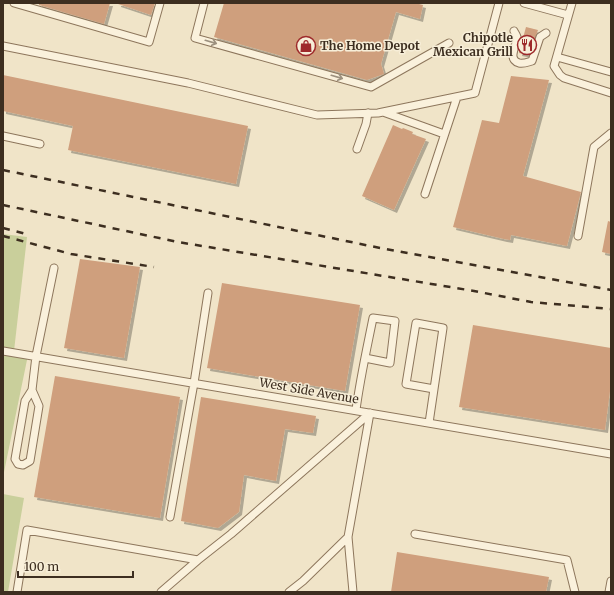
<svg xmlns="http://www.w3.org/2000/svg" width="614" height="595" font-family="Merriweather,serif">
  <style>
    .green { fill: #c9cf9b }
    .building { fill: #cf9f7d; filter: url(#shadow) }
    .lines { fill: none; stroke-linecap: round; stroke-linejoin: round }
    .minor-casing { stroke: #8d765c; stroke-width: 9 }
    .minor { stroke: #faf1dc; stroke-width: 7 }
    .rail { stroke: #3d2e20; stroke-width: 2.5; stroke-dasharray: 7 7; stroke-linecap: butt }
    .oneway { stroke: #9c907e }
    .labels { text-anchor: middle; stroke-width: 3; stroke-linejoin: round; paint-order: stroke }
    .poi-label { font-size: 12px; font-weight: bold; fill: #3d2e20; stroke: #f7eed8; text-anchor: end }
    .street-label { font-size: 12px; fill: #3d2e20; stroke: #f7eed8 }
  </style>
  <defs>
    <filter id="shadow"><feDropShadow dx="3" dy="3" stdDeviation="0" flood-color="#0004"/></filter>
  </defs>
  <rect width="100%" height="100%" fill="#f0e4c8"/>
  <path class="green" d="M3,234L27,237L14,351L28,355L3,477Z
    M3,494L24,498L8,592H3Z"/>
  <path class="building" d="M39,3H110L104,24L39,5Z
    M118,3H155L151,15L118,4Z
    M224,3H415L423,5L420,19L396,12L381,64L384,74L367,80L214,37Z
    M526,27L538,30L529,55L519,53Z
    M3,75L248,126L236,184L68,150L73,126L3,111Z
    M511,76L549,80L523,176L581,192L567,246L511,235L510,240L504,239L453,227L482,120L499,123Z
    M393,125L402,129L403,128L413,132L412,134L426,139L394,210L362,196Z
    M608,221L611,222V254L602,252Z
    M80,259L140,267L124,358L64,348Z
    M222,283L360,305L345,391L207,368Z
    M473,325L611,348V383L605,430L459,407Z
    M55,376L180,397L160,518L34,497Z
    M201,397L316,416L313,433L285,429L276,481L244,475L239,512L218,528L181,521Z
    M397,552L549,577L546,592H391Z"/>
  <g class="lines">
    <g class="minor-casing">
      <path id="minor" d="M14,3L149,42L160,3
        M204,3L195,38L371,87L449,43
        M524,3L568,15
        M572,3L554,66L560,75L564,78L611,93
        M514,31C515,33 516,34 517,37C518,44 506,59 519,63C524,64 528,62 532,61L540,37L546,33
        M3,46L188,83L317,115L378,113L475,93L499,3
        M557,57L611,72
        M383,112L444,134
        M3,136L40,144
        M357,149L366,124L368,113
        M425,194L457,97
        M578,236L594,147L611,133
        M3,351L611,454
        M32,390L39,406L30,461L23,465L18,464L15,459L25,401L32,390L36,356L54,268
        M356,410C360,379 367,348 373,318L395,321L390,363L365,358
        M429,423L443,328L416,323L406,384L434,389
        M170,517L194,383L208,293
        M415,534L567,560L575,592
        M17,592L27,530L198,560
        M161,592L198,560L231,534L370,413
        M289,592L303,581L348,537
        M353,592L348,537L370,413
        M609,592L611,581"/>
    </g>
    <use href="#minor" class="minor"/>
    <path class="rail" d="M3,170L380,248L611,290
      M3,205L178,242L474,291L531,302L611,309
      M3,228L26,234
      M3,236L71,254L154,267"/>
  </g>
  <defs><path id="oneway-shaft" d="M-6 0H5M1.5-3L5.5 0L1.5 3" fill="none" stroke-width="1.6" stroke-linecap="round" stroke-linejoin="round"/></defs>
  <g class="oneway">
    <use href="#oneway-shaft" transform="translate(211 42) rotate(16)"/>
    <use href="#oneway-shaft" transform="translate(337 77) rotate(16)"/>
  </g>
  <defs>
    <g id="restaurant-ring" transform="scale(1)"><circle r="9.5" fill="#f7eed8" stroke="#9e2a2b" stroke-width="1.5"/><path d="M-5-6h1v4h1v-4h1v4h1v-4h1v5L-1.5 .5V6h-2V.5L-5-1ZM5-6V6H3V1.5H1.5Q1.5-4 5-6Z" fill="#9e2a2b"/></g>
    <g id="shop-ring" transform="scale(1)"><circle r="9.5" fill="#f7eed8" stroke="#9e2a2b" stroke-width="1.5"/><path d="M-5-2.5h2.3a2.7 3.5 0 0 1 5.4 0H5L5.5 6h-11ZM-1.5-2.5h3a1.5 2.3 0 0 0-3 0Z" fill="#9e2a2b"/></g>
  </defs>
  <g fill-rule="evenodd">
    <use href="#restaurant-ring" x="527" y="45"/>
    <use href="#shop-ring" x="306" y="46"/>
  </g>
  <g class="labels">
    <g class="poi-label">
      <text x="513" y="42">Chipotle<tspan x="513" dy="14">Mexican Grill</tspan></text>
      <text x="320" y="50" text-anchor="start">The Home Depot</text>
    </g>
    <g class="street-label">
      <text transform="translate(309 391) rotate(10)" y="4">West Side Avenue</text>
    </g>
  </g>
  <rect width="614" height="595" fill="none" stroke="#3d2e20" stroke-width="8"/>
  <path d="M18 571v6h115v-6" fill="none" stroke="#3d2e20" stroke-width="2"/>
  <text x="24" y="571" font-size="12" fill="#3d2e20" stroke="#f7eed8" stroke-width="3" paint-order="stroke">100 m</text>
</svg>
